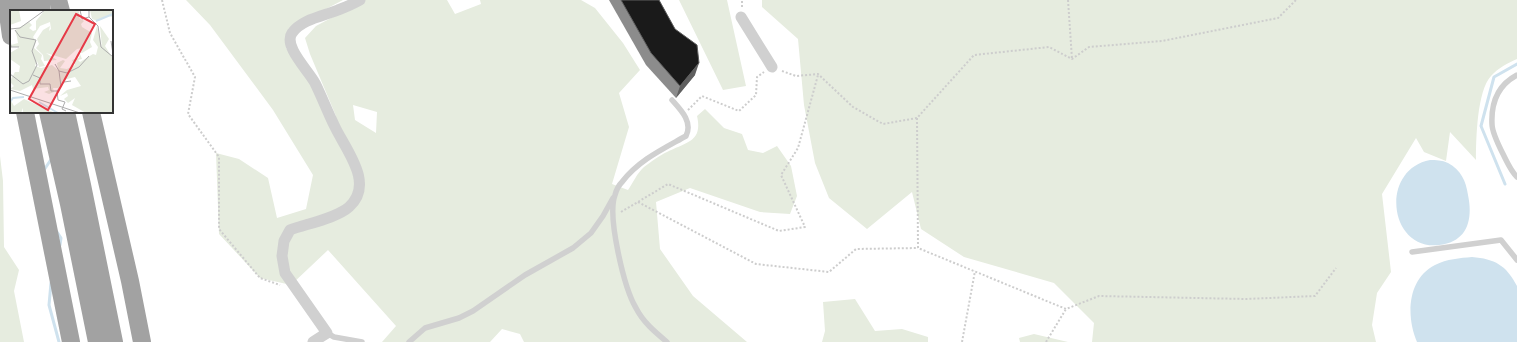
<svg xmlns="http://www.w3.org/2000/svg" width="1517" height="342" font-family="Arial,sans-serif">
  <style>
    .green { fill: #e6ecdf; fill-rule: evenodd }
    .water { fill: #cfe2ee }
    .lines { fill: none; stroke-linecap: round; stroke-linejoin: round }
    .stream { stroke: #cfe2ee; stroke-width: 3 }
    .path { stroke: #cdcdcd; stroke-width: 2; stroke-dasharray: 2 2; stroke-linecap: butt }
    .service { stroke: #d0d0d0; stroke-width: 5.5 }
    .minor { stroke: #d0d0d0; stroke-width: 11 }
    .trunk { stroke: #a2a2a2; stroke-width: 18 }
    .wall { fill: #8c8c8c }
    .shaded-wall { fill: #5f5f5f }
    .building { fill: #1a1a1a; stroke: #5f5f5f }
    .inset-river { fill: none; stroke: #cfe2ee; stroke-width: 2 }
    .inset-road { fill: none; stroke: #adadad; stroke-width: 1 }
    .view { fill: #e63946; fill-opacity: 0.15; stroke: #e63946; stroke-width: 2 }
    .inset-edge { fill: none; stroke: #333; stroke-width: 2 }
  </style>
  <rect width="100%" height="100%" fill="#fff"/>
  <path class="green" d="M186,0H343L288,29L286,39V48L331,114L336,116L310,54L305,38L316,26L365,0H447L455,14L481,4L480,0H581L595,8L623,43L640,70L619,93L629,127L612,184L628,190C633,183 637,173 644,167C651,162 660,155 667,152C686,142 703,142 697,116L705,109L724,128L742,134L748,150L763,153L777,146L791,166L797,196L790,214L760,212L690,188L656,202L660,249L693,296L747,342H524L520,334L502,329L490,342H382L396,326L328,250L291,285L260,278L219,234L216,153L239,159L268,178L277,218L306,209L313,175L273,110L210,25ZM353,105L377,112L376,133L355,120Z
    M679,0H727L746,86L723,90Z
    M762,0H1517V59C1508,63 1498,68 1491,76C1477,91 1476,139 1476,160L1450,132L1446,161L1424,152L1416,138L1382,194L1391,272L1377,293L1372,325L1376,342H1092L1094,323L1054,283L964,257L921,229L912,192L867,229L829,198L815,163L804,105L798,39L762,7Z
    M0,156L3,181L4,247L19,270L14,291L24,342H0Z
    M855,299L875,331L902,329L928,337V342H822L825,331L823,302Z
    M1034,334L1068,342H1020L1019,338Z"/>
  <path class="water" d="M1430,160C1436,160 1442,160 1448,163C1461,170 1466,181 1468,195C1473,219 1468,242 1439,245C1389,251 1379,170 1430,160Z
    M1472,257C1495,259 1506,265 1517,286V342H1417C1406,317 1407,279 1435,265C1447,259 1460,258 1472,257Z"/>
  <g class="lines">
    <path class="stream" d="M44,170L52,158
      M1505,184L1481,126L1494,77L1517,64
      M57,232L61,238L60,245
      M51,283L49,305L59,342"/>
    <path class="path" d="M162,0L170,33L195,77L188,114L219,157V229L260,278L280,285
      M1068,0L1072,59
      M742,7V0
      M782,71L796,76L818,74L853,107L883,124L917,118L974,55L1049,47L1072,59L1089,47L1162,41L1278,18L1296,0
      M688,110L702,96L739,111L756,95L757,77L764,72
      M917,118L918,248L1066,309L1099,296L1246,299L1315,296L1336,268
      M638,202L756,264L829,272L856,249L918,248
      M621,212L668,184L779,231L805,227L781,175L798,148L818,75
      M962,342L975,271
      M1046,342L1066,309"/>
    <path class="service" d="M1517,75C1498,85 1491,103 1492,124C1492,133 1500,148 1504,156C1508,164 1511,171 1517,177
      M1412,252L1501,240L1517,260
      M327,333L334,337L362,342
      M409,342L425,328L459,318L473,311L525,275L573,248L591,233L603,216L613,198
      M667,342C655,332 643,322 636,308C624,288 607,216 615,195C616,191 619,185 622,182C639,160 663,149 686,136C693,122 681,110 672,100"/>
    <path class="minor" d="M741,17L772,67
      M313,342L327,333L285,273L282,256L284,241L290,230C306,224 337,218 349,207C375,184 346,150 335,127C328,113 322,97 315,83C308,70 283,46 292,33C302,19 324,16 338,10C346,7 353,4 360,0"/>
    <path class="trunk" d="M6,0L11,36
      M22,0L25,11
      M40,0L42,11
      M58,0L61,11
      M25,112L71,342
      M48,112L69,204L97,342
      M66,112L82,185L114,342
      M91,112L130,281L142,342"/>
  </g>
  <path class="wall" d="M609,0H659L675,29L695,75L676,98L646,65Z"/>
  <path class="shaded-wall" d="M699,63L695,75L676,98L680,86Z"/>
  <path class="building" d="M621,0H659L675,29L697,45L699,63L680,86L651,53Z"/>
  <g transform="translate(10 10)">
    <rect width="103" height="103" fill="#fff"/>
    <path d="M0,0H9L11,11L0,15ZM35,0H69V8L74,11L71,14L72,17L82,23L80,32L82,37L72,43L69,42L72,38L67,39L56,49L36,43L47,50L34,51L33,45L26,38L29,34L27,29L33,20L40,16L39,21L41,19L40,12L30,16L23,27L26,31L24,38L32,45L31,49L35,56L29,57L27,51L25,56L31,58L42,55L48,60L47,53L53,50L55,51L50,58L57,59L65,55L62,50L69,48L70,44L72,49L68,50L70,52L83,44L86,45L88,37L83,30L87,16L92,38L90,16L99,29L95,36L103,49V103H76L62,95L65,88L58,93L54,89L58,86L57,83L50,86L57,80L71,76L65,67L53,70L50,78H43L44,82L39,84L34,82L39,80L38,77L23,79L22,75L10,81L0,79L4,76L1,73L0,76V71L5,62H9L10,56L0,49V43L10,37H1V35L8,33L7,27L22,29L7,27L5,20L19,12L22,15L19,18L23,21L26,20V11ZM80,0H103V7L99,6L88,11L82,9ZM0,89L4,96L14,89L45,103H13V98L11,103H0Z" fill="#e6ecdf"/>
    <path class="inset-river" d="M86,11L103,4M0,92L3,88L14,87M29,92L48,103"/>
    <path class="inset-road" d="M70,0L72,9L79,7M79,0V7L88,16L91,37L103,47M0,19L10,18L35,0M0,29L1,37H9M101,31L103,44M45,54L49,61L57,63L69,57L79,46M49,61L51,77M0,64L13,74L19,71L27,55L22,41L26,30L10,27L5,20M23,65L30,68V74H40L41,81H47M0,80L70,103M55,92L48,90L47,81L54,72L61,71M55,92L52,99L56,101"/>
    <path class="view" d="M66,4L85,14L38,100L19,89Z"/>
    <rect width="103" height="103" class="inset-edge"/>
  </g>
</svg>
